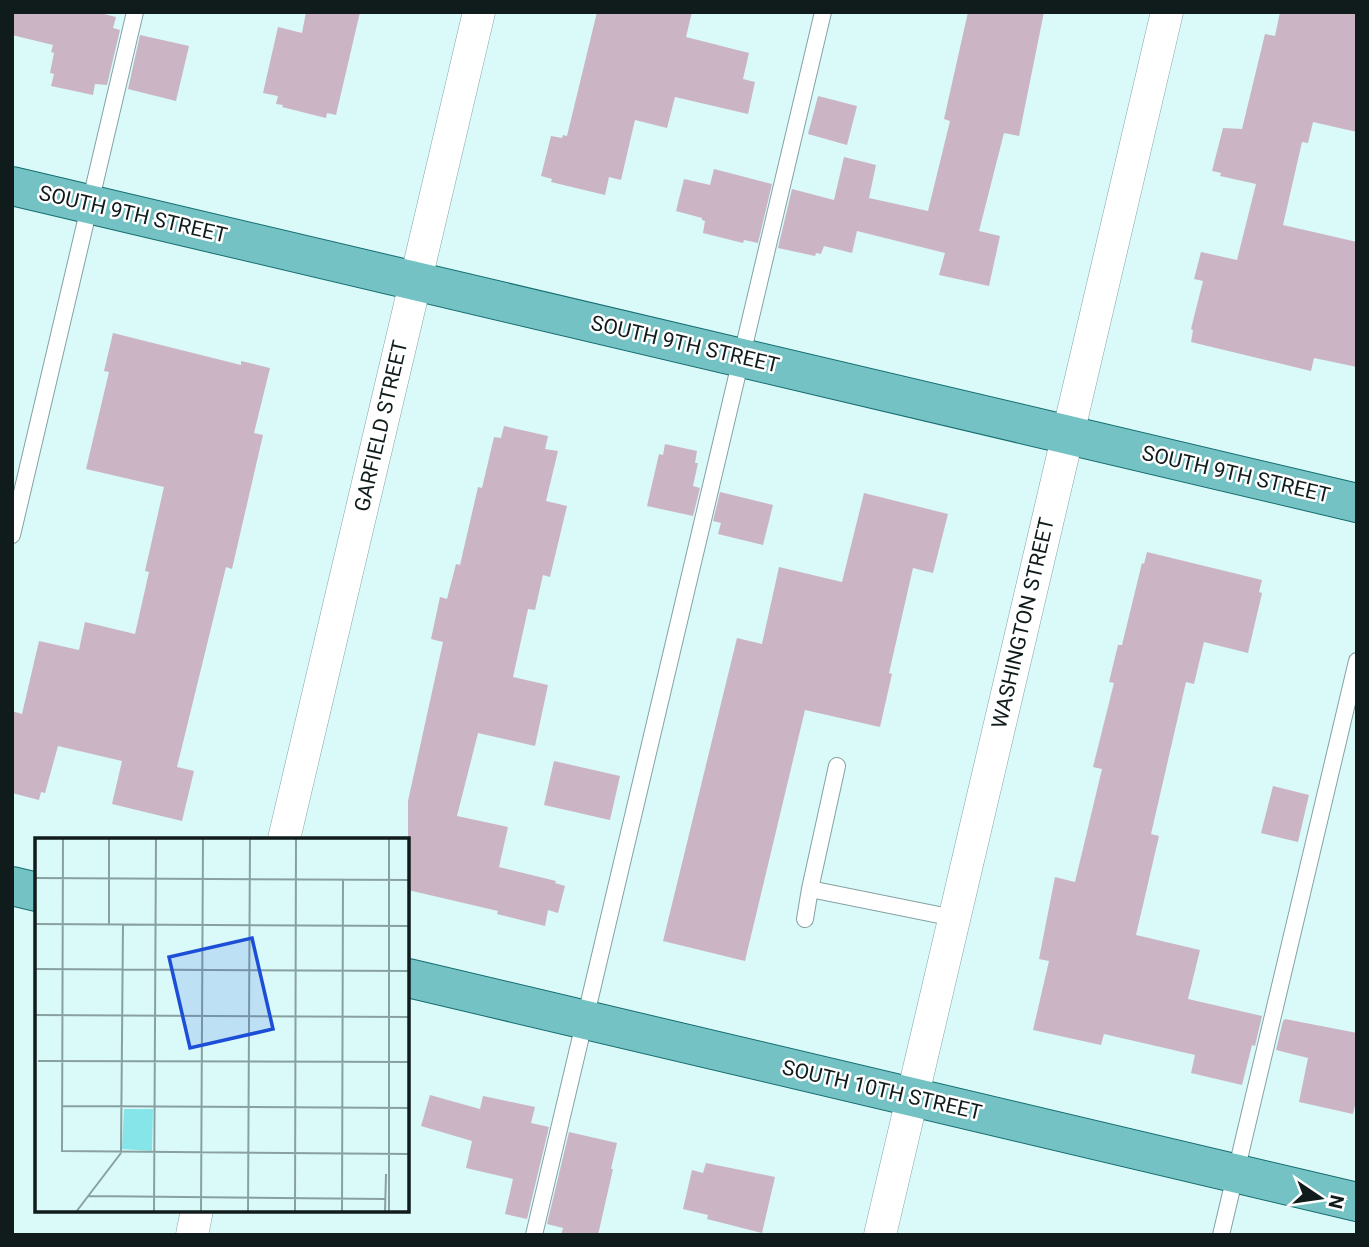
<svg xmlns="http://www.w3.org/2000/svg" width="1369" height="1247" font-family="Roboto,sans-serif">
  <style>
    .building { fill: #cbb5c5 }
    .lines { fill: none; stroke-linecap: round; stroke-linejoin: round }
    .service-casing { stroke: #85a2a3; stroke-width: 18 }
    .minor-casing { stroke: #85a2a3; stroke-width: 33 }
    .primary-casing { stroke: #156d6f; stroke-width: 40 }
    .service { stroke: #fff; stroke-width: 16 }
    .minor { stroke: #fff; stroke-width: 32 }
    .primary { stroke: #74c2c4; stroke-width: 38 }
    .labels { text-anchor: middle; stroke-width: 5; stroke-linejoin: round; paint-order: stroke }
    .street-label { font-size: 21px; fill: #101b1c; stroke: #fff }
    .inset-road { fill: none; stroke: #89a0a1; stroke-width: 2 }
    .view { fill: #1d4ed8; fill-opacity: 0.15; stroke: #1d4ed8; stroke-width: 3.5 }
    .inset-edge { fill: none; stroke: #101b1c; stroke-width: 3.5 }
  </style>
  <rect width="100%" height="100%" fill="#daf9f9"/>
  <path class="building" d="M12,12H96L116,17L113,28L120,30L107,85L95,84L93,95L51,86L54,74L50,73L54,53L51,52L53,45L12,35Z
    M306,12H360L336,115L327,113L326,118L282,107L283,105L276,104L278,96L263,93L278,27L302,33Z
    M597,12H692L686,37L749,53L743,79L755,82L748,114L675,97L667,128L635,120L621,180L609,177L605,195L551,182L552,179L541,176L551,136L562,138L563,135L567,136Z
    M968,12H1044L1019,136L1004,133L979,231L1000,236L989,286L939,275L945,253L857,231L852,253L824,246L821,254L816,253L815,256L778,248L792,189L834,200L844,157L876,165L869,198L928,211L950,121L944,119Z
    M1280,12H1357V132L1313,122L1308,143L1302,142L1283,225L1357,242V367L1314,358L1311,371L1191,342L1193,330L1191,329L1203,281L1194,279L1201,252L1237,260L1256,184L1220,176L1221,173L1212,171L1223,128L1242,129L1265,34L1275,36Z
    M140,35L189,46L176,101L128,89Z
    M818,96L857,106L847,145L808,134Z
    M714,169L772,184L758,243L744,240L743,243L703,233L705,221L702,220V218L676,211L684,179L710,185Z
    M113,333L241,365V361L270,368L254,433L263,435L241,530L232,569L226,567L177,767L194,771L182,821L112,804L122,761L58,746L45,793L41,792L39,800L12,793V711L22,714L39,641L79,650L85,622L135,634L149,572L145,571L164,487L86,469L109,372L104,371Z
    M504,426L548,436L545,449L558,451L546,501L567,506L550,577L543,575L535,610L528,609L513,677L548,685L535,746L478,733L457,816L508,827L499,867L556,881L555,883L565,886L558,913L548,910L545,926L497,914L498,911L408,890V801L443,642L431,639L440,597L447,599L456,564L460,565L478,487L482,488L494,437L501,438Z
    M665,444L697,451L695,463H698L693,486L700,488L693,516L647,506L659,454L663,455Z
    M720,492L773,505L763,545L718,534L721,523L713,521Z
    M864,493L948,514L933,573L913,568L889,673L892,674L880,727L805,710L745,961L663,941L737,638L762,644L779,567L842,582Z
    M1147,552L1262,580L1259,592L1262,593L1248,653L1204,642L1194,684L1186,682L1151,834L1159,836L1136,935L1200,950L1188,999L1262,1016L1255,1046L1252,1045L1242,1085L1191,1073L1195,1055L1104,1034L1101,1045L1033,1030L1049,961L1039,959L1055,877L1075,882L1102,769L1093,767L1114,683L1109,682L1118,645H1122L1142,563L1144,564Z
    M554,761L620,776L610,820L544,805Z
    M1273,786L1309,795L1298,842L1261,833Z
    M1285,1019L1357,1033V1096L1353,1114L1299,1102L1308,1058L1276,1050L1283,1021Z
    M430,1095L480,1109L483,1096L535,1107L531,1123L549,1127L527,1219L505,1214L513,1179L466,1168L472,1141L421,1126Z
    M569,1132L617,1143L611,1169H613L598,1235H561L563,1228L547,1224Z
    M706,1163L775,1177L762,1233L707,1219L708,1215L683,1209L692,1170L703,1173Z"/>
  <g class="lines">
    <g class="service-casing">
      <path id="service" d="M12,535L135,12
        M837,766L810,889L954,918
        M805,919L810,889
        M534,1235L823,12
        M1221,1235L1357,661"/>
    </g>
    <g class="minor-casing">
      <path id="minor" d="M284,839L479,12
        M192,1235L197,1210
        M880,1235L1167,12"/>
    </g>
    <g class="primary-casing">
      <path id="primary" d="M12,186L1357,503
        M12,886L37,892
        M408,978L1357,1202"/>
    </g>
    <use href="#service" class="service"/>
    <use href="#minor" class="minor"/>
    <use href="#primary" class="primary"/>
  </g>
  <g class="labels">
    <g class="street-label">
      <text transform="translate(133 214) rotate(13)" y="7">SOUTH 9TH STREET</text>
      <text transform="translate(685 344) rotate(13)" y="7">SOUTH 9TH STREET</text>
      <text transform="translate(381 426) rotate(-77)" y="7">GARFIELD STREET</text>
      <text transform="translate(1236 474) rotate(13)" y="7">SOUTH 9TH STREET</text>
      <text transform="translate(1023 623) rotate(-77)" y="7">WASHINGTON STREET</text>
      <text transform="translate(882 1090) rotate(13)" y="7">SOUTH 10TH STREET</text>
    </g>
  </g>
  <g transform="translate(35 838)">
    <rect width="374" height="374" fill="#daf9f9"/>
    <path d="M89,271H118L117,313L87,311Z" fill="#86e5e8"/>
    <path class="inset-road" d="M28,0L27,313L375,316M354,0V374M0,40L375,42M0,86L375,88M74,86V0M0,131L375,133M0,177L375,179M3,223L375,224M27,268L375,270M86,315L88,86M53,358L350,361M41,374L86,315M119,374L121,0M166,374L168,0M213,374L215,0M260,374L261,0M307,374L308,42M350,374L351,336"/>
    <path class="view" d="M217,100L238,191L155,210L134,119Z"/>
    <rect width="374" height="374" class="inset-edge"/>
  </g>
  <rect width="1369" height="1247" fill="none" stroke="#101b1c" stroke-width="28"/>
  <g transform="translate(1320 1198) rotate(103)" stroke="#ffffff" stroke-width="5" paint-order="stroke">
  <path d="M0-5L12 26L0 18L-12 26Z" fill="#101b1c"/>
  <text y="-10" font-size="19" font-weight="bold" text-anchor="middle" fill="#101b1c">N</text>
  </g>
</svg>
